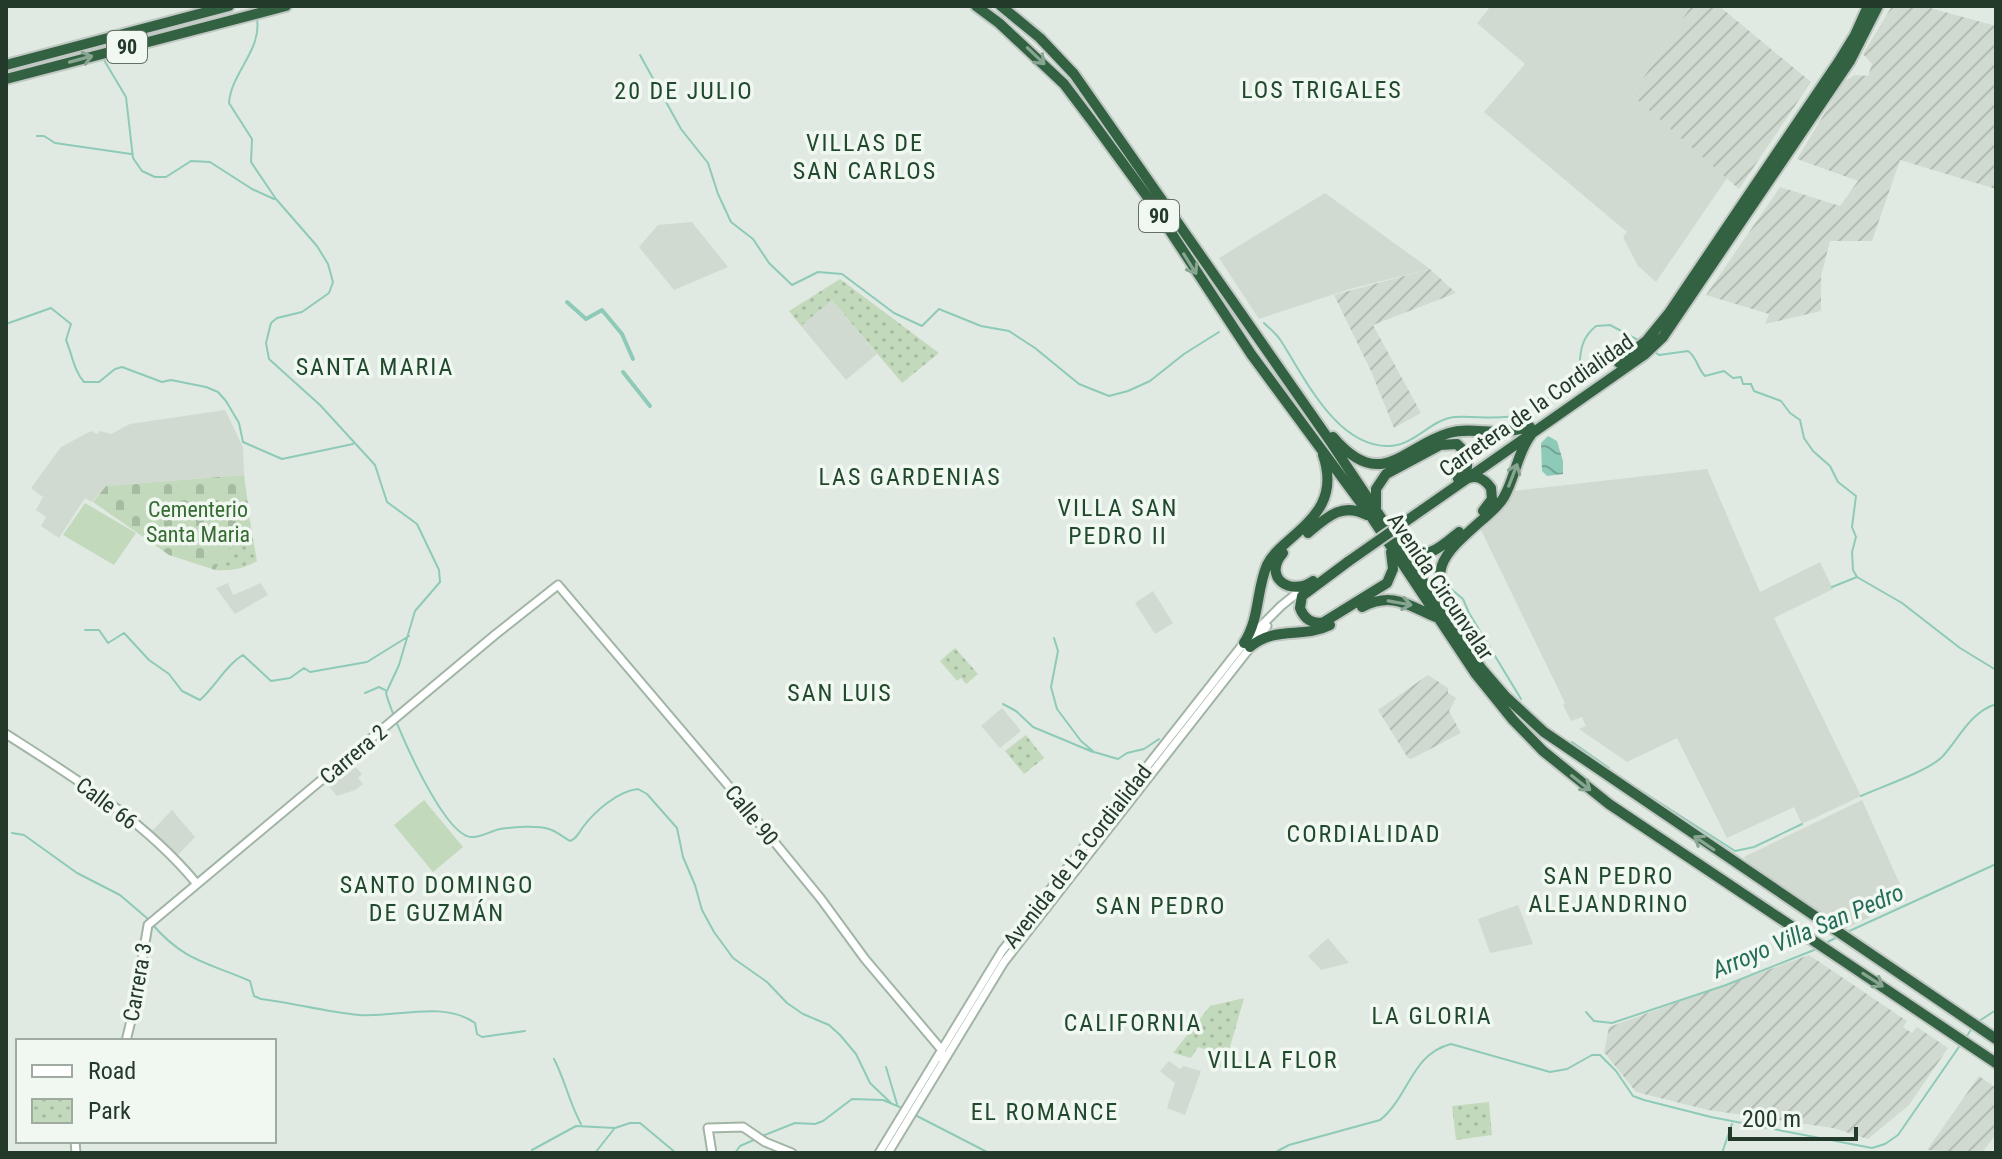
<svg xmlns="http://www.w3.org/2000/svg" width="2002" height="1159" font-family="'Roboto Condensed',sans-serif">
  <style>
    .built { fill: #d0dad0 }
    .industrial { fill: url(#industrial-furrows) }
    .grass { fill: #c2d9bc }
    .cemetery { fill: url(#cemetery-stones) }
    .park { fill: url(#park-dots) }
    .water { fill: url(#water-waves) }
    .lines { fill: none; stroke-linecap: round; stroke-linejoin: round }
    .stream { stroke: #8ecab8; stroke-width: 2 }
    .canal { stroke: #8ecab8; stroke-width: 4 }
    .secondary-casing { stroke: #a1b5a5; stroke-width: 11 }
    .highway-casing { stroke: #c1c8c3; stroke-width: 14 }
    .secondary { stroke: #fff; stroke-width: 7 }
    .highway { stroke: #326242; stroke-width: 10 }
    .highway-bridge-casing { stroke: #c1c8c3; stroke-width: 14; stroke-linecap: butt }
    .highway-bridge { stroke: #326242; stroke-width: 10 }
    .oneway { stroke: #88a591 }
    .labels { text-anchor: middle; stroke-width: 7; stroke-linejoin: round; paint-order: stroke }
    .shield { fill: #f1f7f1; stroke: #617265; stroke-width: 2 }
    .shield-label { font-size: 20px; font-weight: bold; fill: #233929 }
    .street-label { font-size: 22px; fill: #233929; stroke: #f1f7f1 }
    .park-label { font-size: 22px; fill: #366c32; stroke: #f1f7f1 }
    .neighbourhood-label { font-size: 24px; letter-spacing: 2px; fill: #21492d; stroke: #f1f7f1 }
    .water-label { font-size: 24px; font-style: italic; fill: #246e59; stroke: #f1f7f1 }
  </style>
  <defs>
    <pattern id="industrial-furrows" width="10" height="10" patternUnits="userSpaceOnUse" patternTransform="scale(2)"><rect width="10" height="10" fill="#d0dad0"/><path d="M-1 1l2-2M0 10L10 0M9 11l2-2" fill="none" stroke="#b2bcb3"/></pattern>
    <pattern id="cemetery-stones" width="16" height="16" patternUnits="userSpaceOnUse" patternTransform="scale(2)"><rect width="16" height="16" fill="#c2d9bc"/><path d="M2 7V4a2 2 0 0 1 4 0v3zM10 15v-3a2 2 0 0 1 4 0v3z" fill="#a6bba2"/></pattern>
    <pattern id="park-dots" width="8" height="8" patternUnits="userSpaceOnUse" patternTransform="scale(2)"><rect width="8" height="8" fill="#c2d9bc"/><path d="M2 2h.1M6 6h.1" fill="none" stroke="#a6bba2" stroke-width="1.8" stroke-linecap="round"/></pattern>
    <pattern id="water-waves" width="16" height="10" patternUnits="userSpaceOnUse" patternTransform="scale(2)"><rect width="16" height="10" fill="#8ecab8"/><path d="M0 5q4-4 8 0t8 0" fill="none" stroke="#74a596"/></pattern>
  </defs>
  <rect width="100%" height="100%" fill="#e1eae2"/>
  <path class="built" d="M1491,6H1691L1632,95L1727,178L1656,282L1638,266L1623,237L1627,232L1484,112L1525,64L1477,23Z
    M1325,193L1430,269L1350,289L1259,319L1219,258Z
    M692,222L728,267L674,290L639,247L658,225Z
    M832,300L877,354L846,380L801,326Z
    M225,410L243,447L244,475L106,486L92,502L85,498L59,538L41,526L46,517L36,510L43,497L31,488L61,447L91,431L97,434L100,431L111,434L130,424Z
    M1707,469L1760,592L1820,562L1833,589L1774,618L1861,796L1802,824L1794,807L1727,838L1677,738L1627,762L1579,729L1586,726L1582,717L1571,721L1563,705L1565,703L1481,530L1498,515L1513,491Z
    M228,583L233,595L261,583L268,595L235,614L216,588Z
    M1153,591L1173,623L1155,634L1135,603Z
    M1002,708L1021,731L1000,748L981,726Z
    M351,762L362,774L358,778L363,784L355,790L337,796L326,783Z
    M1862,800L1907,900L1842,930L1747,863L1744,857Z
    M172,810L195,837L177,856L150,833Z
    M1518,905L1533,944L1490,953L1478,919Z
    M1328,938L1349,963L1321,970L1308,956Z
    M1169,1061L1180,1069L1183,1066L1201,1071L1185,1115L1167,1108L1175,1083L1160,1071Z"/>
  <path class="industrial" d="M1691,6H1719L1811,82L1739,189L1632,95Z
    M1892,6H1923L1996,26V189L1900,160L1872,241H1830L1821,276V311L1765,324L1769,314L1706,295L1780,187L1840,206L1858,181L1797,159L1844,81L1855,75L1868,76L1872,64L1863,54Z
    M1430,269L1456,293L1373,325L1421,413L1394,428L1371,371L1334,295Z
    M1428,675L1448,688V693L1456,698L1449,711L1461,733L1411,759L1408,758L1378,710Z
    M1809,955L1907,1021L1903,1027L1912,1033L1917,1027L1948,1048L1909,1105L1868,1139L1833,1128L1708,1110L1636,1092L1604,1052L1609,1027Z
    M1979,1076L1996,1088V1134L1982,1153L1927,1150Z"/>
  <path class="grass" d="M85,503L136,533L114,565L63,535Z
    M424,800L463,847L433,872L394,825Z"/>
  <path class="cemetery" d="M244,475L252,534L236,538L215,570L169,555L93,502L106,486Z"/>
  <path class="park" d="M840,279L939,353L902,383L832,300L801,326L789,311Z
    M252,534L257,561C243,569 232,571 215,570L236,538Z
    M955,648L978,674L966,684L961,678L957,681L940,661Z
    M1026,735L1044,758L1024,774L1005,751Z
    M1244,998L1224,1068L1216,1066L1219,1054L1198,1047L1191,1058L1173,1053L1210,1006Z
    M1489,1102L1492,1135L1456,1140L1452,1106Z"/>
  <path class="water" d="M1548,436L1557,441L1563,461V474L1547,476L1542,471L1541,443Z"/>
  <g class="lines">
    <path class="stream" d="M257,19C262,50 231,73 229,103L252,139L251,162L276,199L317,246L328,264L333,282L329,293L302,312L277,318L271,323L266,343L269,359L320,405L375,465L387,502L417,524L439,570L440,582L415,611L399,665L386,693C393,720 443,835 471,837C481,838 490,831 500,829C512,827 537,825 549,829C556,831 563,837 570,841C577,838 578,834 583,827C595,811 618,791 638,789L647,794L677,828L683,857L695,885L702,910L714,932L733,958L767,982L787,1003L803,1014L829,1025L840,1035L856,1054L870,1083L891,1103
      M640,55L681,129L708,163L718,194L731,222L753,239L769,263L792,285L818,272L842,274L894,313L922,326L939,309L981,326L1009,331L1035,348L1079,384L1109,396L1128,391L1150,381L1184,354L1219,332
      M104,60L126,97L133,158L142,171L155,177H166L191,161L210,162L252,189L274,199
      M37,136H44L55,143L131,154
      M1264,323C1270,329 1277,334 1281,341C1305,378 1337,448 1390,446C1415,445 1431,419 1455,417C1477,416 1500,420 1521,415C1533,412 1541,401 1552,396C1560,393 1568,393 1574,386C1586,371 1571,346 1596,326L1610,325L1640,341
      M6,324L51,308L71,324L66,340C72,354 74,371 84,382H99L115,369L122,367L162,382L171,380L206,387L218,392L226,401L239,423L243,442L282,459L353,444
      M1655,352L1659,355L1688,351C1697,357 1697,368 1705,376L1724,371L1733,378L1741,377L1743,384H1751L1754,391L1781,401L1790,413L1800,420L1804,438L1813,451L1830,466L1838,482L1856,496L1852,527L1856,537L1852,552L1853,570L1857,577
      M1832,587L1857,577L1902,603L1960,648L1996,670
      M1451,589L1463,599L1469,613L1521,699
      M85,630H99L108,643L124,633L149,660L169,674L182,691L200,700C215,687 227,664 243,655L271,681L290,678L304,668L310,672L367,662L409,636
      M1054,638L1058,651L1051,687L1057,709L1081,741L1094,752L1118,759L1127,753L1144,749L1159,739
      M365,693L379,687L385,690
      M1003,704L1016,711L1033,727L1093,752
      M1572,742L1609,768
      M1637,788L1735,851L1754,847L1802,824
      M1861,796C1881,787 1928,771 1942,757C1959,739 1969,713 1996,704
      M12,833L24,835L77,873L120,895L148,919
      M152,924C185,962 207,962 250,981L254,996L261,999C294,1003 326,1012 359,1015C395,1018 443,1000 475,1023L477,1034L482,1037L525,1031
      M1845,933L1996,864
      M1824,944L1839,936
      M1586,1012L1594,1021L1612,1023L1726,985L1819,948
      M1976,1023L1996,1010
      M1965,1039L1972,1028
      M554,1059C565,1080 569,1102 581,1124
      M886,1067L897,1104
      M915,1115L989,1153
      M762,1136L795,1123L815,1124L823,1121L852,1099L883,1100L902,1108
      M532,1150L576,1126L615,1128L630,1123H640L676,1153
      M595,1153L614,1129
      M735,1153L740,1146L756,1139
      M1274,1153L1289,1145L1380,1120C1409,1097 1411,1054 1451,1044L1550,1072L1567,1069L1592,1055H1600L1616,1071L1633,1096L1644,1100L1711,1117L1872,1148L1885,1144L1898,1135L1961,1044
      M1722,1153L1732,1124"/>
    <path class="canal" d="M567,302L586,319L602,310L622,334L633,359
      M623,372L650,406"/>
    <g class="secondary-casing">
      <path id="secondary" d="M6,734C75,778 145,821 197,884
        M126,1041L134,1008L148,925L496,634L558,585L727,784L821,899L865,959L941,1049L943,1060
        M75,1141L76,1153
        M712,1153L708,1128L743,1127L765,1142L792,1153
        M879,1153L1002,951L1244,643L1281,606L1306,586
        M888,1153L1004,962L1267,626"/>
    </g>
    <g class="highway-casing">
      <path id="highway" d="M976,6L999,23L1064,84L1092,121L1149,199L1251,354L1372,518L1475,673L1513,720L1543,751L1609,804L1996,1063
        M1001,6L1040,38L1074,74L1330,441L1481,668L1506,697L1544,732L1996,1039
        M6,65L229,6
        M6,79L286,6
        M1619,363L1647,340L1669,313L1839,61L1855,35L1868,6
        M1333,437C1381,493 1402,447 1449,433C1465,428 1483,432 1499,432C1510,431 1520,429 1530,427
        M1466,479C1476,474 1485,479 1491,488L1492,499L1483,511
        M1376,507V489L1386,474L1440,445L1457,444L1467,454V467L1458,479
        M1422,510L1644,355L1663,337L1850,61L1878,6
        M1308,533C1327,517 1342,502 1367,515
        M1404,548C1425,563 1442,546 1459,532
        M1283,553C1262,577 1290,597 1313,581
        M1349,561L1302,596L1300,608C1304,619 1313,625 1324,622L1387,583L1393,569L1391,552
        M1362,607C1393,591 1409,606 1436,617
        M1458,623C1425,570 1440,557 1482,520C1490,513 1499,506 1504,497C1515,478 1517,453 1531,435
        M1244,643C1260,618 1256,591 1267,565C1272,555 1280,548 1288,541C1317,516 1337,496 1323,455
        M1250,647C1276,625 1302,639 1330,625"/>
    </g>
    <use href="#secondary" class="secondary"/>
    <use href="#highway" class="highway"/>
    <g class="highway-bridge-casing">
      <path id="highway-bridge" d="M1349,561L1422,510"/>
    </g>
    <use href="#highway-bridge" class="highway-bridge"/>
  </g>
  <defs><path id="oneway-shaft" d="M-6 0H5M1.5-3L5.5 0L1.5 3" fill="none" stroke-width="1.6" stroke-linecap="round" stroke-linejoin="round" transform="scale(2)"/></defs>
  <g class="oneway">
    <use href="#oneway-shaft" transform="translate(1036 56) rotate(44)"/>
    <use href="#oneway-shaft" transform="translate(81 59) rotate(-15)"/>
    <use href="#oneway-shaft" transform="translate(1190 264) rotate(58)"/>
    <use href="#oneway-shaft" transform="translate(1513 475) rotate(-69)"/>
    <use href="#oneway-shaft" transform="translate(1400 603) rotate(10)"/>
    <use href="#oneway-shaft" transform="translate(1581 783) rotate(38)"/>
    <use href="#oneway-shaft" transform="translate(1704 843) rotate(-146)"/>
    <use href="#oneway-shaft" transform="translate(1873 980) rotate(33)"/>
  </g>
  <g class="labels">
    <g class="shield">
      <rect x="107" y="31" width="40" height="32" rx="6"/>
      <rect x="1139" y="200" width="40" height="32" rx="6"/>
    </g>
    <g class="shield-label">
      <text x="127" y="54">90</text>
      <text x="1159" y="223">90</text>
    </g>
    <g class="street-label">
      <text transform="translate(1536 405) rotate(-35)" y="8">Carretera de la Cordialidad</text>
      <text transform="translate(1441 586) rotate(56)" y="8">Avenida Circunvalar</text>
      <text transform="translate(353 754) rotate(-40)" y="8">Carrera 2</text>
      <text transform="translate(107 803) rotate(37)" y="8">Calle 66</text>
      <text transform="translate(752 815) rotate(51)" y="8">Calle 90</text>
      <text transform="translate(1077 856) rotate(-52)" y="8">Avenida de La Cordialidad</text>
      <text transform="translate(137 982) rotate(-80)" y="8">Carrera 3</text>
    </g>
    <g class="park-label">
      <text x="198" y="517">Cementerio<tspan x="198" dy="25">Santa Maria</tspan></text>
    </g>
    <g class="neighbourhood-label">
      <text x="1322" y="98">LOS TRIGALES</text>
      <text x="684" y="99">20 DE JULIO</text>
      <text x="865" y="151">VILLAS DE<tspan x="865" dy="28">SAN CARLOS</tspan></text>
      <text x="375" y="375">SANTA MARIA</text>
      <text x="910" y="485">LAS GARDENIAS</text>
      <text x="1118" y="516">VILLA SAN<tspan x="1118" dy="28">PEDRO II</tspan></text>
      <text x="840" y="701">SAN LUIS</text>
      <text x="1364" y="842">CORDIALIDAD</text>
      <text x="1609" y="884">SAN PEDRO<tspan x="1609" dy="28">ALEJANDRINO</tspan></text>
      <text x="437" y="893">SANTO DOMINGO<tspan x="437" dy="28">DE GUZMÁN</tspan></text>
      <text x="1161" y="914">SAN PEDRO</text>
      <text x="1432" y="1024">LA GLORIA</text>
      <text x="1133" y="1031">CALIFORNIA</text>
      <text x="1273" y="1068">VILLA FLOR</text>
      <text x="1045" y="1120">EL ROMANCE</text>
    </g>
    <g class="water-label">
      <text transform="translate(1808 931) rotate(-23)" y="8">Arroyo Villa San Pedro</text>
    </g>
  </g>
  <rect width="2002" height="1159" fill="none" stroke="#233929" stroke-width="16"/>
  <rect x="16" y="1039" width="260" height="104" fill="#f1f7f1" stroke="#9faba1" stroke-width="2"/>
  <rect x="32" y="1065" width="40" height="12" fill="#ffffff" stroke="#9faba1" stroke-width="2"/>
  <text x="88" y="1079" font-size="24" fill="#233929">Road</text>
  <rect x="32" y="1099" width="40" height="24" fill="url(#park-dots)" stroke="#9faba1" stroke-width="2"/>
  <text x="88" y="1119" font-size="24" fill="#233929">Park</text>
  <path d="M1730 1127v12h126v-12" fill="none" stroke="#233929" stroke-width="4"/>
  <text x="1742" y="1127" font-size="24" fill="#233929" stroke="#f1f7f1" stroke-width="6" paint-order="stroke">200 m</text>
</svg>
